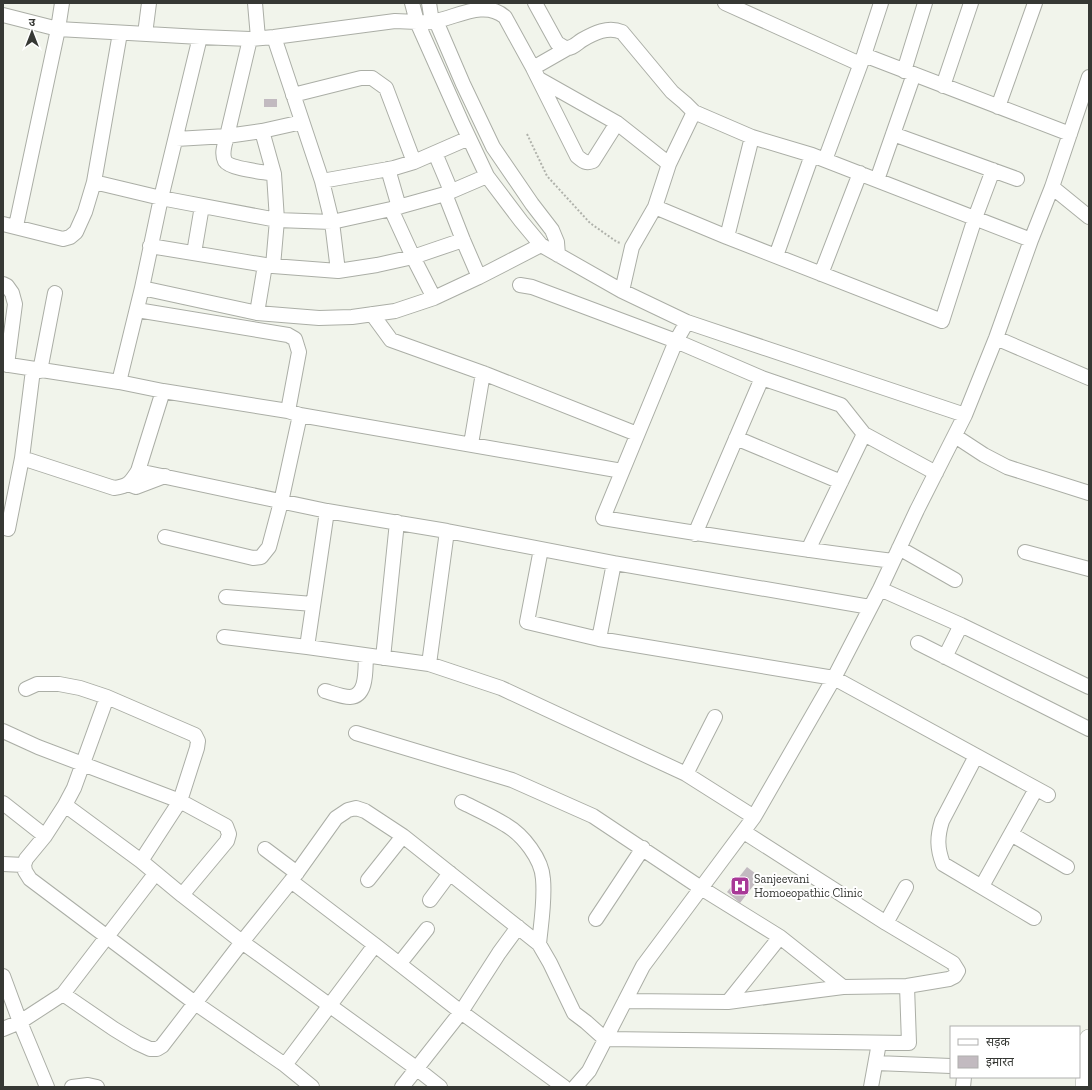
<svg xmlns="http://www.w3.org/2000/svg" width="1092" height="1090" font-family="'Zilla Slab','Noto Sans Devanagari',serif">
  <style>
    .building { fill: #c2bac0 }
    .lines { fill: none; stroke-linecap: round; stroke-linejoin: round }
    .street-casing { stroke: #abaea6; stroke-width: 16 }
    .secondary-casing { stroke: #abaea6; stroke-width: 20 }
    .path { stroke: #b0b2ab; stroke-width: 2; stroke-dasharray: 2 2; stroke-linecap: butt }
    .street { stroke: #fff; stroke-width: 14 }
    .secondary { stroke: #fff; stroke-width: 19 }
    .labels { text-anchor: middle; stroke-width: 4; stroke-linejoin: round; paint-order: stroke }
    .poi-label { font-size: 12px; fill: #363834; stroke: #fff; text-anchor: start }
  </style>
  <rect width="100%" height="100%" fill="#f1f4eb"/>
  <path class="building" d="M264,99H277V107H264Z
    M747,867L760,877L740,903L727,892Z"/>
  <g class="lines">
    <g class="street-casing">
      <path id="street" d="M255,3L258,38
        M412,3L417,22C424,22 430,23 436,21C459,16 485,0 505,17L533,68L577,156C583,161 586,164 593,161L617,123
        M429,3L432,22
        M535,3L557,43L565,48C572,49 576,44 582,40C594,33 608,26 622,32L672,92L685,103L694,112L752,137L812,155L1031,240
        M725,3L860,64
        M3,15L58,29L200,37L250,39L274,37L395,21L417,22L462,123L487,176L521,221L541,245L622,291L687,322L965,415
        M436,21L463,84L493,147L532,204L552,230L557,242L558,255
        M145,34L149,3
        M200,37L161,198L142,288L257,313L319,318L352,317L395,311L434,298L479,277L541,245
        M274,37L322,181L394,168L414,162L469,138
        M250,39L227,136L262,131L302,122
        M864,55L1070,134
        M533,68L568,48
        M904,71L925,3
        M539,79L617,123L669,164
        M943,86L971,3
        M293,95L361,78H372L386,88L414,162
        M998,107L1035,3
        M893,134L1017,179
        M176,139L227,136C225,144 221,153 225,161C230,169 265,172 274,174
        M435,153L451,191
        M825,160L864,55L881,3
        M388,169L399,207
        M877,180L914,74
        M322,181L332,222L338,271
        M94,182L161,198L277,220L332,222L391,209L445,194L487,176
        M1052,187L1089,217
        M445,194L463,240L479,277
        M655,207L727,237L942,321L975,218L993,170
        M391,209L413,257L434,298
        M3,224L63,239L70,237L76,232L85,212L94,182L120,33
        M16,226L58,29L62,3
        M727,237L752,137
        M150,246L265,265
        M194,253L202,206
        M776,256L812,155
        M273,266L338,271L377,265L413,257L463,240
        M821,274L860,173
        M3,284L7,286L12,293L15,304L7,365
        M520,285L532,287L676,341L762,378L841,405L864,434L936,473
        M622,291L632,247L655,207L669,164L694,112
        M137,310L288,335L295,339L299,352L288,411
        M257,313L265,265L273,266L277,220L274,174L262,131
        M372,314L391,340L483,373L637,434
        M687,322L676,341L603,518C699,534 796,549 893,561
        M996,338L1089,378
        M3,364L119,382L163,391L288,411L300,415L622,471
        M40,371L55,293
        M119,382L142,288
        M955,436L984,455L1007,467L1089,493
        M736,438L841,482
        M471,444L483,373
        M22,458L114,488C129,486 130,483 138,471L163,391
        M138,471L327,511L447,531L614,563L870,607
        M128,484L136,487L165,476
        M8,529L22,458L33,370
        M695,534L762,378
        M165,537L253,558L261,557L269,547L281,502L300,415
        M899,548L955,580
        M541,549L527,622L599,639L834,678L1048,795
        M808,550L864,434
        M1025,552L1089,569
        M880,589L961,625L1089,687
        M226,597L313,604
        M224,637L307,647L429,664L501,688L686,774L754,817
        M599,639L614,563
        M918,643L1089,729
        M307,647L327,511
        M945,657L961,625
        M383,658L397,522
        M429,664L447,531
        M26,689L37,684H59L80,688L107,697L195,735L198,741L197,748L180,801L141,861
        M325,691C332,693 343,697 350,697C368,696 365,668 366,656
        M107,697L74,788L65,805L45,836L26,859L24,865L25,871L30,879L195,1003L285,1065L312,1087
        M3,731L38,747L180,801L226,826L229,834L227,841L182,895
        M356,733L512,780L593,816L701,888L780,937L843,987
        M976,756L942,821C937,837 937,848 943,864L1034,918
        M686,774L715,717
        M462,802C476,809 492,816 506,825C523,835 542,859 543,879C545,901 541,923 539,944
        M3,803L45,836
        M65,805L141,861L182,895L242,942L416,1068L440,1087
        M1011,834L1067,867
        M265,849L297,873
        M3,864L24,865
        M368,880L403,836
        M291,881L375,945L461,1012L564,1087
        M982,886L1036,789
        M430,900L450,873
        M596,919L643,848
        M886,923L906,887
        M400,963L427,929
        M3,976L20,1022L47,1087
        M63,994L114,1029L137,1043L150,1049H157L162,1046L242,942L291,881L336,818L348,810L356,808L365,811L403,836L539,944L550,963L574,1013L586,1022L605,1039L909,1043L907,986
        M625,1001L728,1002L843,987L907,986L949,979L955,976L958,971L953,963L886,923L744,832
        M728,1002L780,937
        M3,1029L20,1022L63,994L155,874
        M876,1063L951,1066
        M285,1065L375,945
        M72,1087L88,1085L97,1087
        M402,1087L461,1012L499,953L518,927
        M575,1087L589,1071L643,966L754,817L834,678L880,589L917,510L965,415L996,338L1031,240L1052,187L1089,77
        M871,1087L879,1043
        M963,1087L964,1077"/>
    </g>
    <g class="secondary-casing">
      <path id="secondary" d="M1085,1087L1089,1039"/>
    </g>
    <path class="path" d="M527,134L547,176L590,223L617,242L621,243"/>
    <use href="#street" class="street"/>
    <use href="#secondary" class="secondary"/>
  </g>
  <defs>
    <g id="hospital-square" transform="scale(1)"><rect x="-9" y="-9" width="18" height="18" rx="4" fill="#a83997" stroke="#fff"/><path d="M-5-5h3v3.5h4V-5h3V5h-3V1.5h-4V5h-3Z" fill="#fff"/></g>
  </defs>
  <g fill-rule="evenodd">
    <use href="#hospital-square" x="740" y="886"/>
  </g>
  <g class="labels">
    <g class="poi-label">
      <text x="754" y="883">Sanjeevani<tspan x="754" dy="14">Homoeopathic Clinic</tspan></text>
    </g>
  </g>
  <rect width="1092" height="1090" fill="none" stroke="#363834" stroke-width="8"/>
  <rect x="950" y="1026" width="130" height="52" fill="#ffffff" stroke="#afafae"/>
  <rect x="958" y="1039" width="20" height="6" fill="#ffffff" stroke="#afafae"/>
  <text x="986" y="1046" font-size="12" fill="#363834">सड़क</text>
  <rect x="958" y="1056" width="20" height="12" fill="#c2bac0" stroke="#afafae"/>
  <text x="986" y="1066" font-size="12" fill="#363834">इमारत</text>
  <g transform="translate(32 32)" stroke="#ffffff" stroke-width="3" paint-order="stroke">
  <path d="M0-3L7 15L0 10L-7 15Z" fill="#363834"/>
  <text y="-6" font-size="11" font-weight="bold" text-anchor="middle" fill="#363834">उ</text>
  </g>
</svg>
